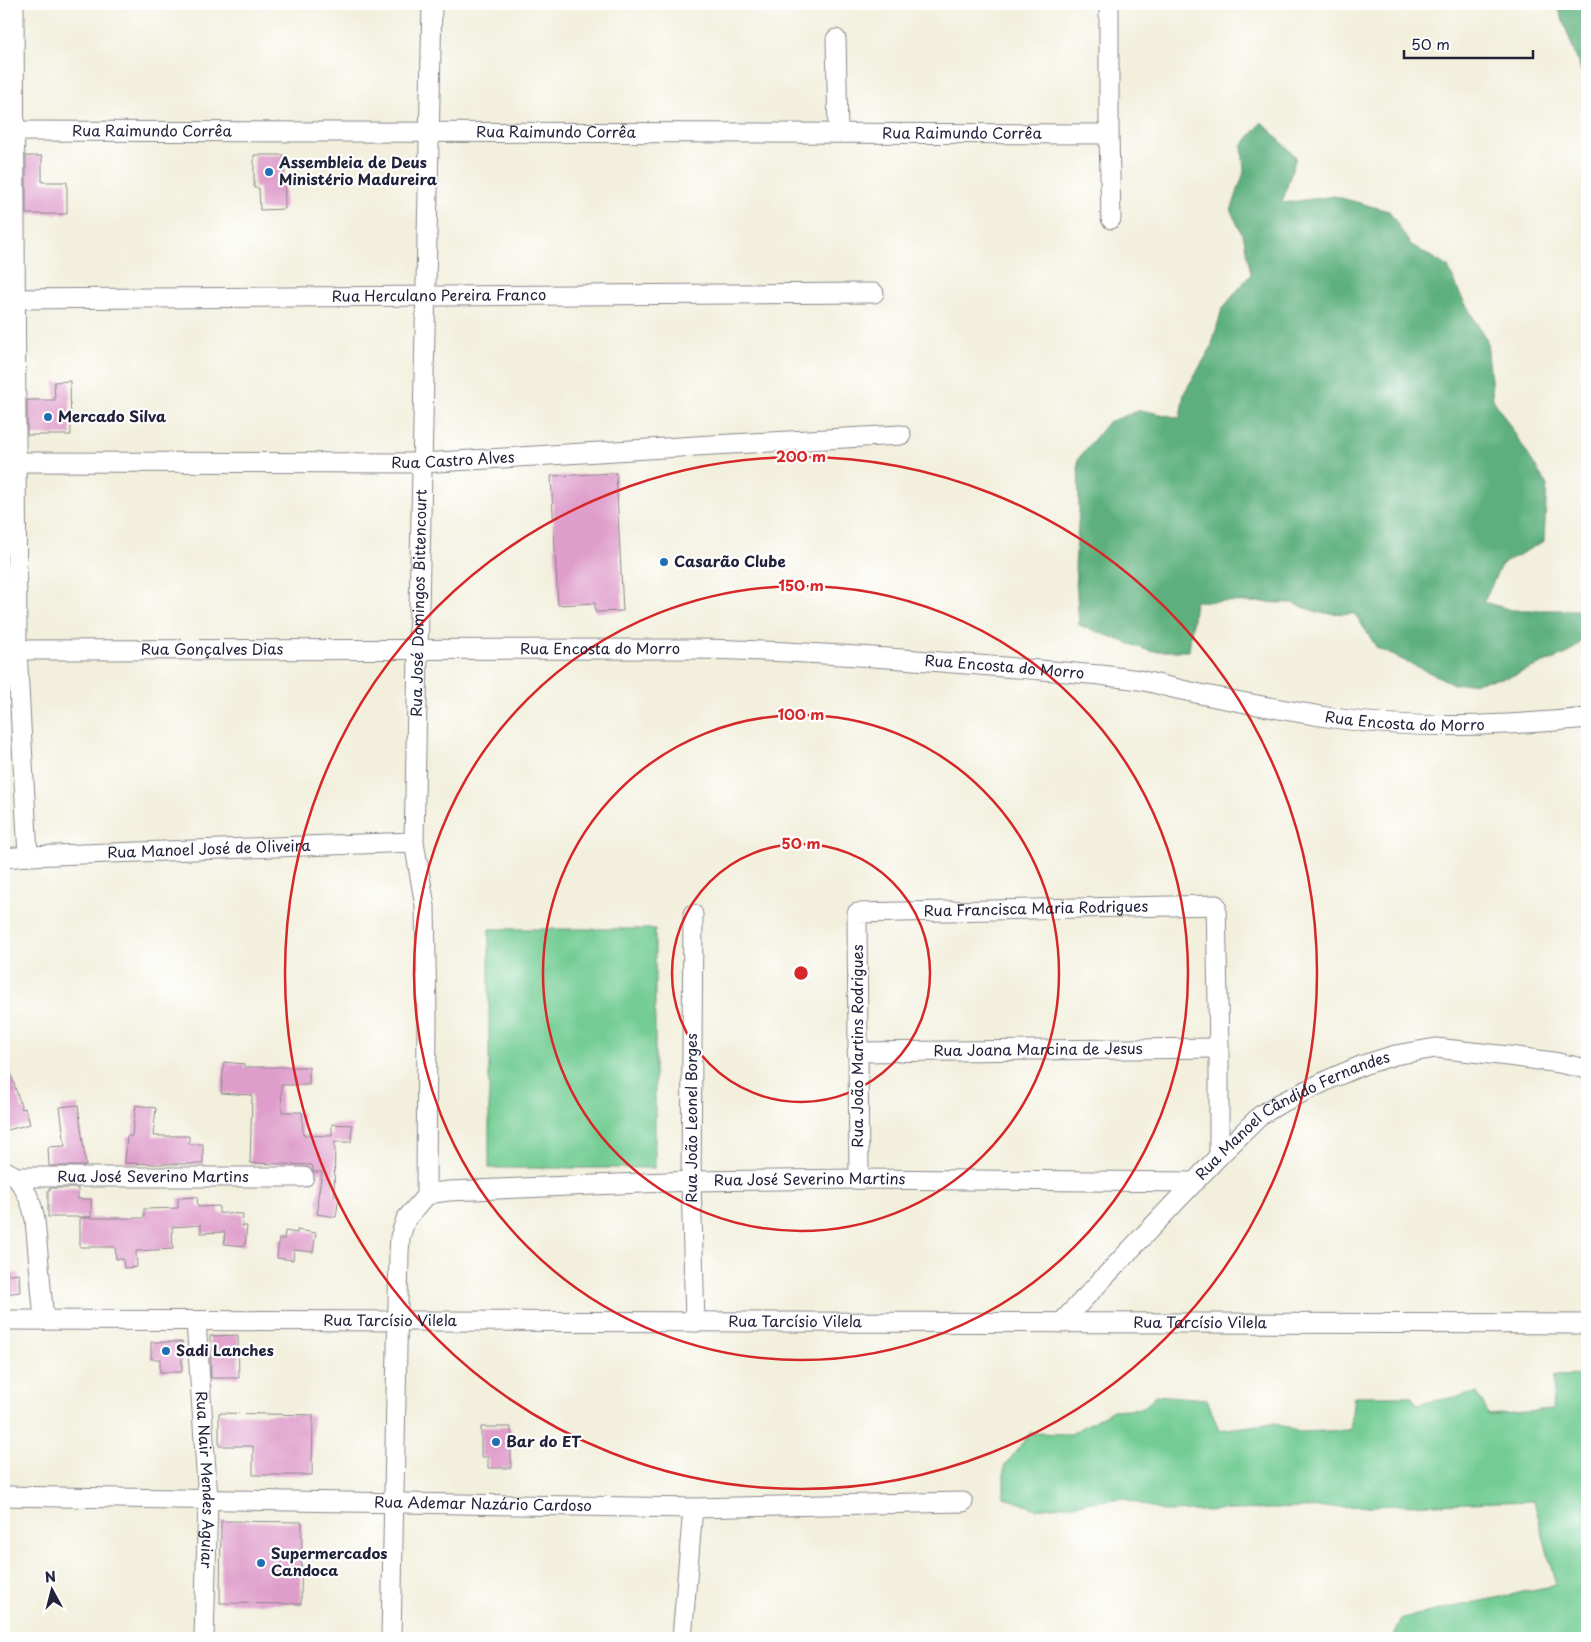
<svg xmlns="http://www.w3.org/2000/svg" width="1591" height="1642" font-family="'Playpen Sans',sans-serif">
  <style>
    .green { fill: #72cc93; stroke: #4a7767 }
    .forest { fill: #5db07d; stroke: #40695c }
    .building { fill: #df9dcb }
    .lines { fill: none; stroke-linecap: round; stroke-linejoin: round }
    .minor-casing { stroke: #8a888c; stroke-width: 21 }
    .minor { stroke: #fff; stroke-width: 19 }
    .ring { fill: none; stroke: #d62828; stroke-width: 2.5 }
    .poi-dot { fill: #1f6fb2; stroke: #fff; stroke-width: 2 }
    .labels { text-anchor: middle; stroke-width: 4.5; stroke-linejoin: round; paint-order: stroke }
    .street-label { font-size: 15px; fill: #22223b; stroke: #fff }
    .poi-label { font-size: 15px; font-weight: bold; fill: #22223b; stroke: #fff; text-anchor: start }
    .centre { fill: #d62828; stroke: #fff; stroke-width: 2.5 }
    .ring-label { font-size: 15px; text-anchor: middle; font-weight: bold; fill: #d62828; stroke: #fff; stroke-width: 4.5; stroke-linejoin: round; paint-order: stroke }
  </style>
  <rect width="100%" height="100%" fill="#fff"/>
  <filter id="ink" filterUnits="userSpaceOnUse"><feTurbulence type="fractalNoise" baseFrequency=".02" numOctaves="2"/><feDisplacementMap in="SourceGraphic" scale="10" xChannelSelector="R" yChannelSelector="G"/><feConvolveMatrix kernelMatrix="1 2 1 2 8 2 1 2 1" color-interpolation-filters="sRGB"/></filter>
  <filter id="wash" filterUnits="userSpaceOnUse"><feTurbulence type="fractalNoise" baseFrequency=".0096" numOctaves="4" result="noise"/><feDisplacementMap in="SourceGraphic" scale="20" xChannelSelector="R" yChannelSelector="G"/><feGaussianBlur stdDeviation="1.12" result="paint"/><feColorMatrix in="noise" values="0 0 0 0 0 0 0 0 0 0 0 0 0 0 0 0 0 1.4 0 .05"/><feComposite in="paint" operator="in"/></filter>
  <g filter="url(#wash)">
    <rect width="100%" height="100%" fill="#f2efdc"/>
    <path class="green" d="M489,929H655V1168H489Z
      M1587,1375V1638H1393L1402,1618L1556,1585L1534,1501L1166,1512L1122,1498L1036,1509L1004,1497V1467L1030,1433L1071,1434L1113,1410L1143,1408L1156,1395L1207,1399L1219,1430L1274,1423L1299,1432L1350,1430L1354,1396H1412L1417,1404L1477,1393L1489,1415L1552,1410L1555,1376Z"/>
    <path class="forest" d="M1557,4H1587V87Z
      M1262,122L1296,157L1282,203L1334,196L1389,211L1410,244L1448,267L1461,296L1487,341L1493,399L1547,485L1544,541L1501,565L1484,602L1512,610H1579L1587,614V636L1569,653L1509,677L1456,685L1377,648L1355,614L1320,613L1292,603L1195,601L1189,651H1149L1079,625L1075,566L1079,510L1078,459L1108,422L1141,410L1180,418L1184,393L1211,348L1222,309L1251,274L1244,238L1231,211L1244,172L1242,146Z"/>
    <g id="blocks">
      <path class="building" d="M254,155H284L285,209L260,210L259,188H254Z
        M26,156H42V182H67V214H26Z
        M70,381L71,435H27V400H55L54,382Z
        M616,473L623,611L595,612V603L558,605L551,476Z
        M7,1061L22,1109L25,1108L30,1124L4,1131V1062Z
        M224,1062L244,1064V1067H309V1085H281L282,1112H302L303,1135L332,1136V1124L352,1125L351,1142H335L334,1196L339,1197L336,1217L317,1214L319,1204L317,1203L322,1172H314L312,1165L250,1163L252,1095L221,1093Z
        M78,1105L86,1166H49L48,1147L65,1146L60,1107Z
        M136,1105L156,1108L153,1136H189V1144H203V1164H155L125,1163L127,1136H132Z
        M50,1188H78V1199H91V1217H48V1190H50Z
        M197,1197L198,1207L219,1206V1213L243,1214L242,1226H247L245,1246L224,1244L225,1232L201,1233V1225L172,1227L173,1249L136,1251L137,1267L124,1268L123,1259H116L115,1247H80V1218H144V1209L178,1208V1198Z
        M297,1230L316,1233L313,1252L294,1250L293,1260L277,1258L279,1239H284L285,1231L297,1233Z
        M19,1273L20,1292L4,1294V1275Z
        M238,1335L239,1378H211L210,1336Z
        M151,1342H182V1372H160V1359H151Z
        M219,1413L313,1415L312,1475H253V1446H219Z
        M481,1427H511V1468H488V1457H481Z
        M221,1521L302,1522L301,1604L220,1603Z"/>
    </g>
  </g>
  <g filter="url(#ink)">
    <use href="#blocks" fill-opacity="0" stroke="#8a888c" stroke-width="1"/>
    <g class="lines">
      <g class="minor-casing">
        <g id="minor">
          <path d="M14,4L17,650L28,856"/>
          <path d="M1109,4V134L1111,219"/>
          <path d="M836,39L838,133"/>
          <path id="s1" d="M4,131L1109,134"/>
          <path id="s2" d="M4,299L874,293"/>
          <path id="s3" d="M4,462L422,463L712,445L901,435"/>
          <path id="s4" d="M4,650L692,649C829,651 965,664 1101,675C1114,677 1126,678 1139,680C1155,683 1171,688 1187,691C1235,702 1284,710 1333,718C1417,730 1503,726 1587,718"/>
          <path id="s5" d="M4,858L28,856L414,842"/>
          <path d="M693,914L691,1181L695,1322"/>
          <path id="s6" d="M857,1052L1219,1048"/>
          <path id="s7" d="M4,1170L16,1177H304"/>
          <path d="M16,1177C27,1191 32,1203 35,1220L44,1320"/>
          <path id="s8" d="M859,1179L857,913L1216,905L1219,1048V1156"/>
          <path id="s9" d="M426,1196L427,1015L425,906L414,842L432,4"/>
          <path id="s10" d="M4,1320L1587,1324"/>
          <path id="s11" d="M196,1321L208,1500L204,1638"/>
          <path id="s12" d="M1061,1323L1219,1156L1261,1115L1279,1104L1332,1078L1363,1065L1395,1055L1436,1048L1517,1057L1559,1063L1587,1069"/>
          <path id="s13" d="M4,1496L693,1508L963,1502"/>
          <path id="s14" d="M391,1638L399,1253L400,1237L406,1219L426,1196L434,1193L449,1191L691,1181L859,1179L1195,1182"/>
          <path d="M682,1638L693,1508"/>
        </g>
      </g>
      <use href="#minor" class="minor"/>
    </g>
  </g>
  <g class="ring">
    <circle cx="801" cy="973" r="129"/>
    <circle cx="801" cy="973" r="258"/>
    <circle cx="801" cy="973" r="387"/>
    <circle cx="801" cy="973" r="516"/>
  </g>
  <g class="poi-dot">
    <circle cx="269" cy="172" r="5"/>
    <circle cx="48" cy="417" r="5"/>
    <circle cx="664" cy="562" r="5"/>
    <circle cx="166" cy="1351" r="5"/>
    <circle cx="496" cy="1442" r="5"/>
    <circle cx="261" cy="1563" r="5"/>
  </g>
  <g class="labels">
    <g class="street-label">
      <text dy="5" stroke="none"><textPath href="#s1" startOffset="148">Rua Raimundo Corrêa</textPath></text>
      <text dy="5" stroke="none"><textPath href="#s1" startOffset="552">Rua Raimundo Corrêa</textPath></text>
      <text dy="5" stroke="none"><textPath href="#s1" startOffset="958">Rua Raimundo Corrêa</textPath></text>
      <text dy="5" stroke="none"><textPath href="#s2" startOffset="435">Rua Herculano Pereira Franco</textPath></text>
      <text dy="5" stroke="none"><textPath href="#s3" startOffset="449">Rua Castro Alves</textPath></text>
      <text dy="5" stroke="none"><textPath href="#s9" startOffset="594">Rua José Domingos Bittencourt</textPath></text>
      <text dy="5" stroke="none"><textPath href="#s4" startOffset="596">Rua Encosta do Morro</textPath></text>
      <text dy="5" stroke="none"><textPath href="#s4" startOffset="208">Rua Gonçalves Dias</textPath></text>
      <text dy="5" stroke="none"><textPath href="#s4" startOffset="1001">Rua Encosta do Morro</textPath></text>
      <text dy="5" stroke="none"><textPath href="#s4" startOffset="1406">Rua Encosta do Morro</textPath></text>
      <text dy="5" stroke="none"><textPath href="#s5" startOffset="205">Rua Manoel José de Oliveira</textPath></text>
      <text dy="5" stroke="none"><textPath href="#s8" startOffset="445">Rua Francisca Maria Rodrigues</textPath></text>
      <text transform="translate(858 1046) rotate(-90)" y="5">Rua João Martins Rodrigues</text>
      <text dy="5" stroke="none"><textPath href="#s6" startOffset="181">Rua Joana Marcina de Jesus</textPath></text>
      <text transform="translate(692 1118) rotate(-90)" y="5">Rua João Leonel Borges</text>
      <text dy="5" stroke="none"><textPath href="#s12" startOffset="315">Rua Manoel Cândido Fernandes</textPath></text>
      <text dy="5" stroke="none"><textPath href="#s7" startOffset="151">Rua José Severino Martins</textPath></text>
      <text dy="5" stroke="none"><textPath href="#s14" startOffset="835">Rua José Severino Martins</textPath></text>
      <text dy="5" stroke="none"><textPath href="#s10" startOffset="386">Rua Tarcísio Vilela</textPath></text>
      <text dy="5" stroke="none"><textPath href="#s10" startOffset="791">Rua Tarcísio Vilela</textPath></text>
      <text dy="5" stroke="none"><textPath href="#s10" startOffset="1196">Rua Tarcísio Vilela</textPath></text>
      <text dy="5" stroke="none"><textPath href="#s11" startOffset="159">Rua Nair Mendes Aguiar</textPath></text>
      <text dy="5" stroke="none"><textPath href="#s13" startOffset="479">Rua Ademar Nazário Cardoso</textPath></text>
    </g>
    <g class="poi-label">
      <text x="279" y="168">Assembleia de Deus<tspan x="279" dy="17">Ministério Madureira</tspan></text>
      <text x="58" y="422">Mercado Silva</text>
      <text x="674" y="567">Casarão Clube</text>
      <text x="176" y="1356">Sadi Lanches</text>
      <text x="506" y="1447">Bar do ET</text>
      <text x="271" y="1559">Supermercados<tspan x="271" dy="17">Candoca</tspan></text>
    </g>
  </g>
  <circle cx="801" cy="973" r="8" class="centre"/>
  <g class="ring-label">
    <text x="801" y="462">200 m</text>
    <text x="801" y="591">150 m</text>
    <text x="801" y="720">100 m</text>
    <text x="801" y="849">50 m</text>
  </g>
  <rect width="1591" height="1642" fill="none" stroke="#fff" stroke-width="20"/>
  <g transform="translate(52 1590) rotate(353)" stroke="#ffffff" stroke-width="4" paint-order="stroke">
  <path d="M0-4L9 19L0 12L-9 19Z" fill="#22223b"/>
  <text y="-8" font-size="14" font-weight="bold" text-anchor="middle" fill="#22223b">N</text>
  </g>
  <path d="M1404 50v8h129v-8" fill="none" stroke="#22223b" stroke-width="2.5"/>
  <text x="1411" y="50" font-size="15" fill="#22223b" stroke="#ffffff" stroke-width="4" paint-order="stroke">50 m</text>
</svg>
